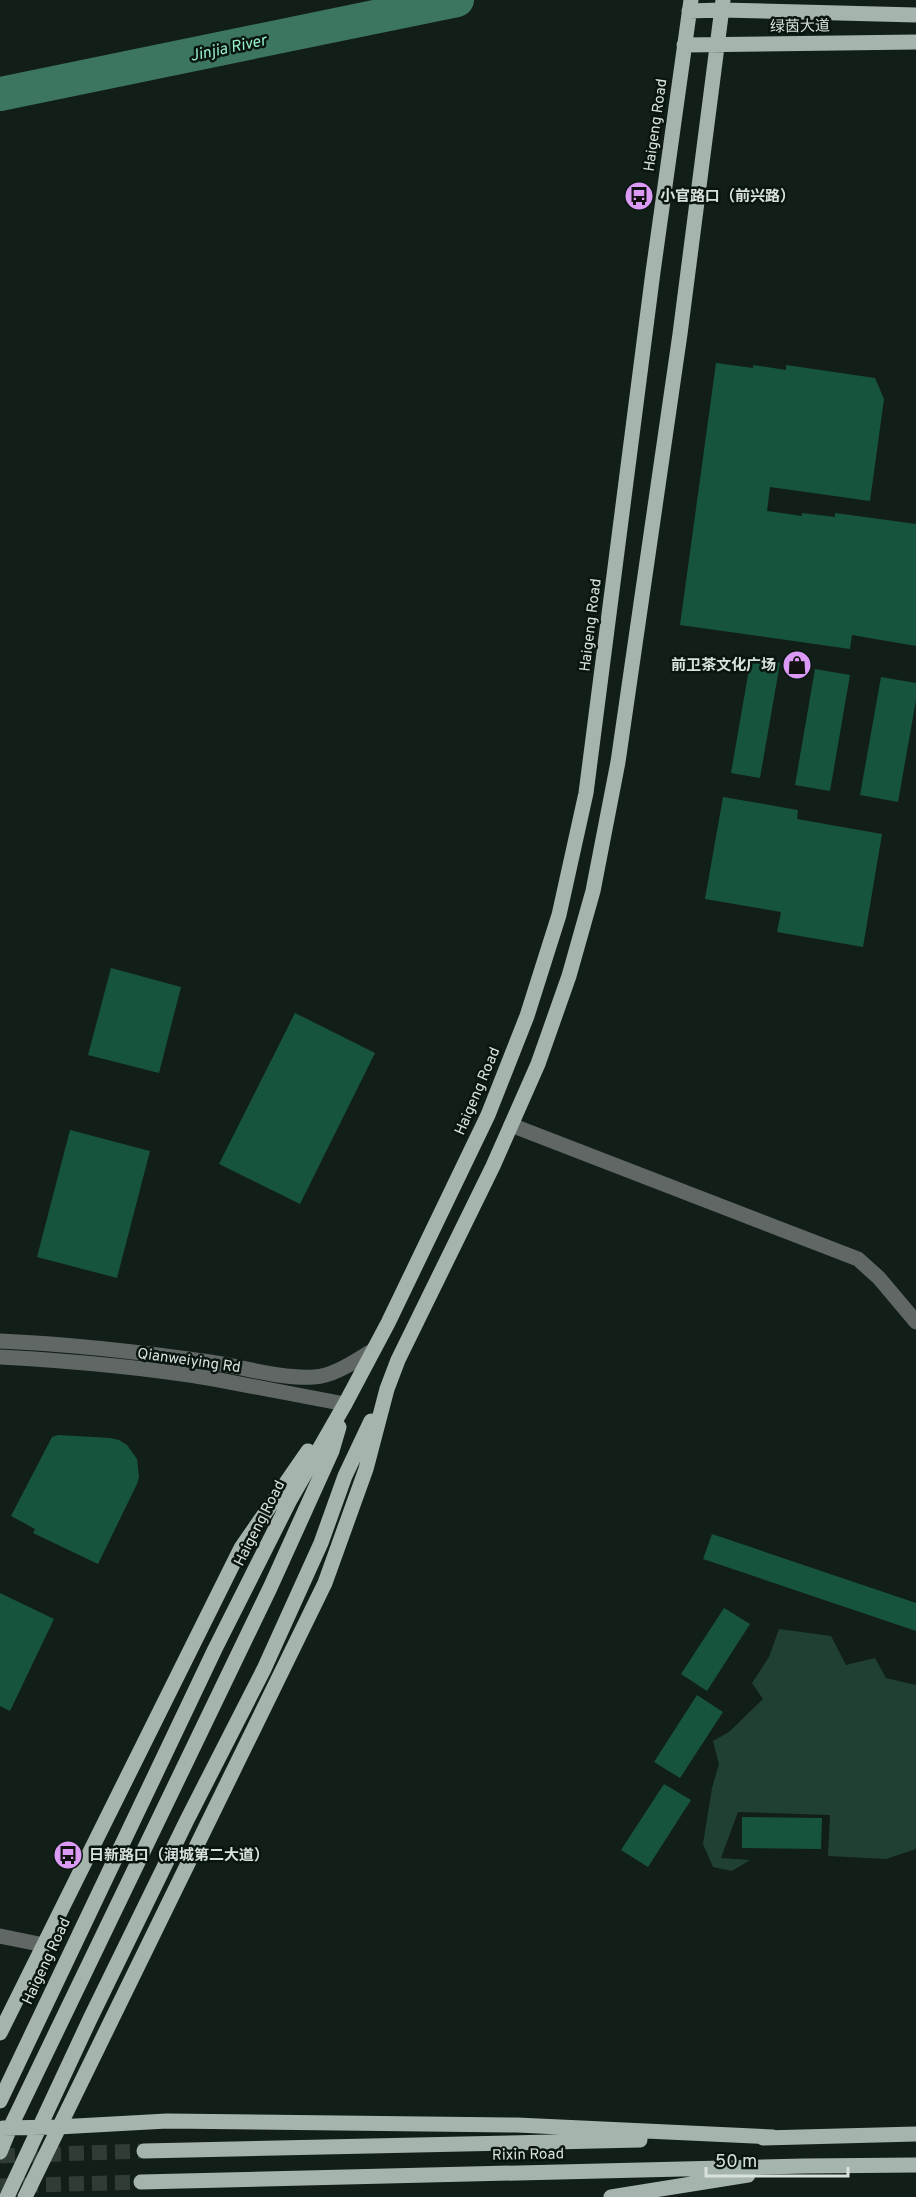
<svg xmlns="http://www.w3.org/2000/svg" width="916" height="2197" font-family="Overpass,'Noto Sans SC',sans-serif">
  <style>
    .green { fill: #204033 }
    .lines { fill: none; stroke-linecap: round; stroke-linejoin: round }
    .river { stroke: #3c765e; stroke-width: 34 }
    .building { fill: #17543e }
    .major-tunnel { stroke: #303c36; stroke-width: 15; stroke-dasharray: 15 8; stroke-linecap: butt }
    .minor { stroke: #606764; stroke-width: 15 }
    .major { stroke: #a6b4ae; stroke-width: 15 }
    .labels { text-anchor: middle; stroke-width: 5; stroke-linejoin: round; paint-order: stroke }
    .street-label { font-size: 15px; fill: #d9e1dd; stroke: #091610 }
    .poi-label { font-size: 15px; font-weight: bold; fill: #d9e1dd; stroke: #091610; text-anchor: start }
    .water-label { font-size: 16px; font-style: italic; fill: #99f2cc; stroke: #091610 }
  </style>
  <rect width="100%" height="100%" fill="#121f19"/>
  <path class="green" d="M779,1629L831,1636L846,1665L875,1658L886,1678L916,1685V1849L886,1859L828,1856L830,1815L738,1812L721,1858L750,1860L732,1871L713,1867L703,1844L712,1788L719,1764L713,1741L729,1732L763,1699L752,1683L769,1657Z"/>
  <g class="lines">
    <path class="river" d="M0,94L457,0"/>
  </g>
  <path class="building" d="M716,363L753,368V365L786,370V365L875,378L884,399L870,501L770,487L767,511L802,516V513L835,517V513L916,524V646L852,635L850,649L680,625Z
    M751,658L780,663L760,778L731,773Z
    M815,669L850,675L830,791L795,785Z
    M881,677L916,683V700L898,802L860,795Z
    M723,797L798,810L797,819L882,834L863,947L777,932L781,912L705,899Z
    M111,968L181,987L159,1073L88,1055Z
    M295,1013L375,1053L300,1204L219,1164Z
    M70,1130L150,1151L117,1278L37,1257Z
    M58,1435L110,1438L119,1440L127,1445L137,1459L139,1477L137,1484L98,1564L33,1533L35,1529L11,1516L52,1437Z
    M712,1534L916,1603V1631L703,1559Z
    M0,1593L54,1619L10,1711L0,1706Z
    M724,1608L750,1624L707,1691L681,1674Z
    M697,1695L723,1712L680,1778L654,1762Z
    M664,1784L691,1800L648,1867L621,1850Z
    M742,1817L822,1818L821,1849L742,1848Z"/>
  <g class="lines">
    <path class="major-tunnel" d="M0,2156L144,2151
      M0,2186L141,2182"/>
    <path class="minor" d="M511,1125L858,1259L879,1278L916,1322
      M0,1341C70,1344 140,1352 210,1362C243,1367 280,1379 314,1377C334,1376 355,1361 372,1351
      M0,1357C72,1361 143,1367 214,1379C258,1387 301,1396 345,1404
      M0,1936L44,1945"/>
    <path class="major" d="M689,11L721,10L916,15
      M684,45L916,42
      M0,2033L241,1548L308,1451
      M0,2101L215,1649L290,1500L345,1404L388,1323L488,1115L527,1016L559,915L586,793L653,272L691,0
      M3,2128L58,2127L167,2121L517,2125L773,2137
      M763,2138L916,2134
      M144,2151L640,2140
      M0,2152L10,2128L270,1588L332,1451L339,1427
      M141,2182L804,2166L916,2165
      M7,2197L90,2019L187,1820L264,1669L321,1543L345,1476L371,1421
      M25,2197L325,1583L366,1469L387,1389L398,1360L493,1166L538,1064L569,976L593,891L618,762L680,334L723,0
      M611,2197L748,2175"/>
  </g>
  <defs>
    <g id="bus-disc" transform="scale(1.5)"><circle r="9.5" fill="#da9af6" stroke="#091610"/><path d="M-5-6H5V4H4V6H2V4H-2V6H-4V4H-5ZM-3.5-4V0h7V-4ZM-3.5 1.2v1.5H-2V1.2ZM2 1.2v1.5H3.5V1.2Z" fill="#111"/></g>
    <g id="shop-disc" transform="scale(1.5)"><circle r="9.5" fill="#da9af6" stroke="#091610"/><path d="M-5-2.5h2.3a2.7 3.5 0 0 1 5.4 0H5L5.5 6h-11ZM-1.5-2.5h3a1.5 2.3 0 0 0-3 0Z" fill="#111"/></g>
  </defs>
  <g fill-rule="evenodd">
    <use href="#bus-disc" x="639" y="196"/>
    <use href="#shop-disc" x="797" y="665"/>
    <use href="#bus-disc" x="68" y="1855"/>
  </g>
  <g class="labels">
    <g class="street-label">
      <text transform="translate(800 26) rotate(-1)" y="5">绿茵大道</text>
      <text transform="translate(655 125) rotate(-82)" y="5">Haigeng Road</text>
      <text transform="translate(590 625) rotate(-83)" y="5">Haigeng Road</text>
      <text transform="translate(477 1091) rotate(-67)" y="5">Haigeng Road</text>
      <text transform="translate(189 1360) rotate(8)" y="5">Qianweiying Rd</text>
      <text transform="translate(259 1523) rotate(-63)" y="5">Haigeng Road</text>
      <text transform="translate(46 1961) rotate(-65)" y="5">Haigeng Road</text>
      <text transform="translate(528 2154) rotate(-1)" y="5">Rixin Road</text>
    </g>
    <g class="poi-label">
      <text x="660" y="201">小官路口（前兴路）</text>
      <text x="776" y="670" text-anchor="end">前卫茶文化广场</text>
      <text x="89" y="1860">日新路口（润城第二大道）</text>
    </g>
    <g class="water-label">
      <text transform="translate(228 47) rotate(-12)" y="6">Jinjia River</text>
    </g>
  </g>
  <path d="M706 2167v9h142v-9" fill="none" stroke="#d9e1dd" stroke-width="3"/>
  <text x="715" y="2167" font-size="18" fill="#d9e1dd" stroke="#091610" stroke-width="4.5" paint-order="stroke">50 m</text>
</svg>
